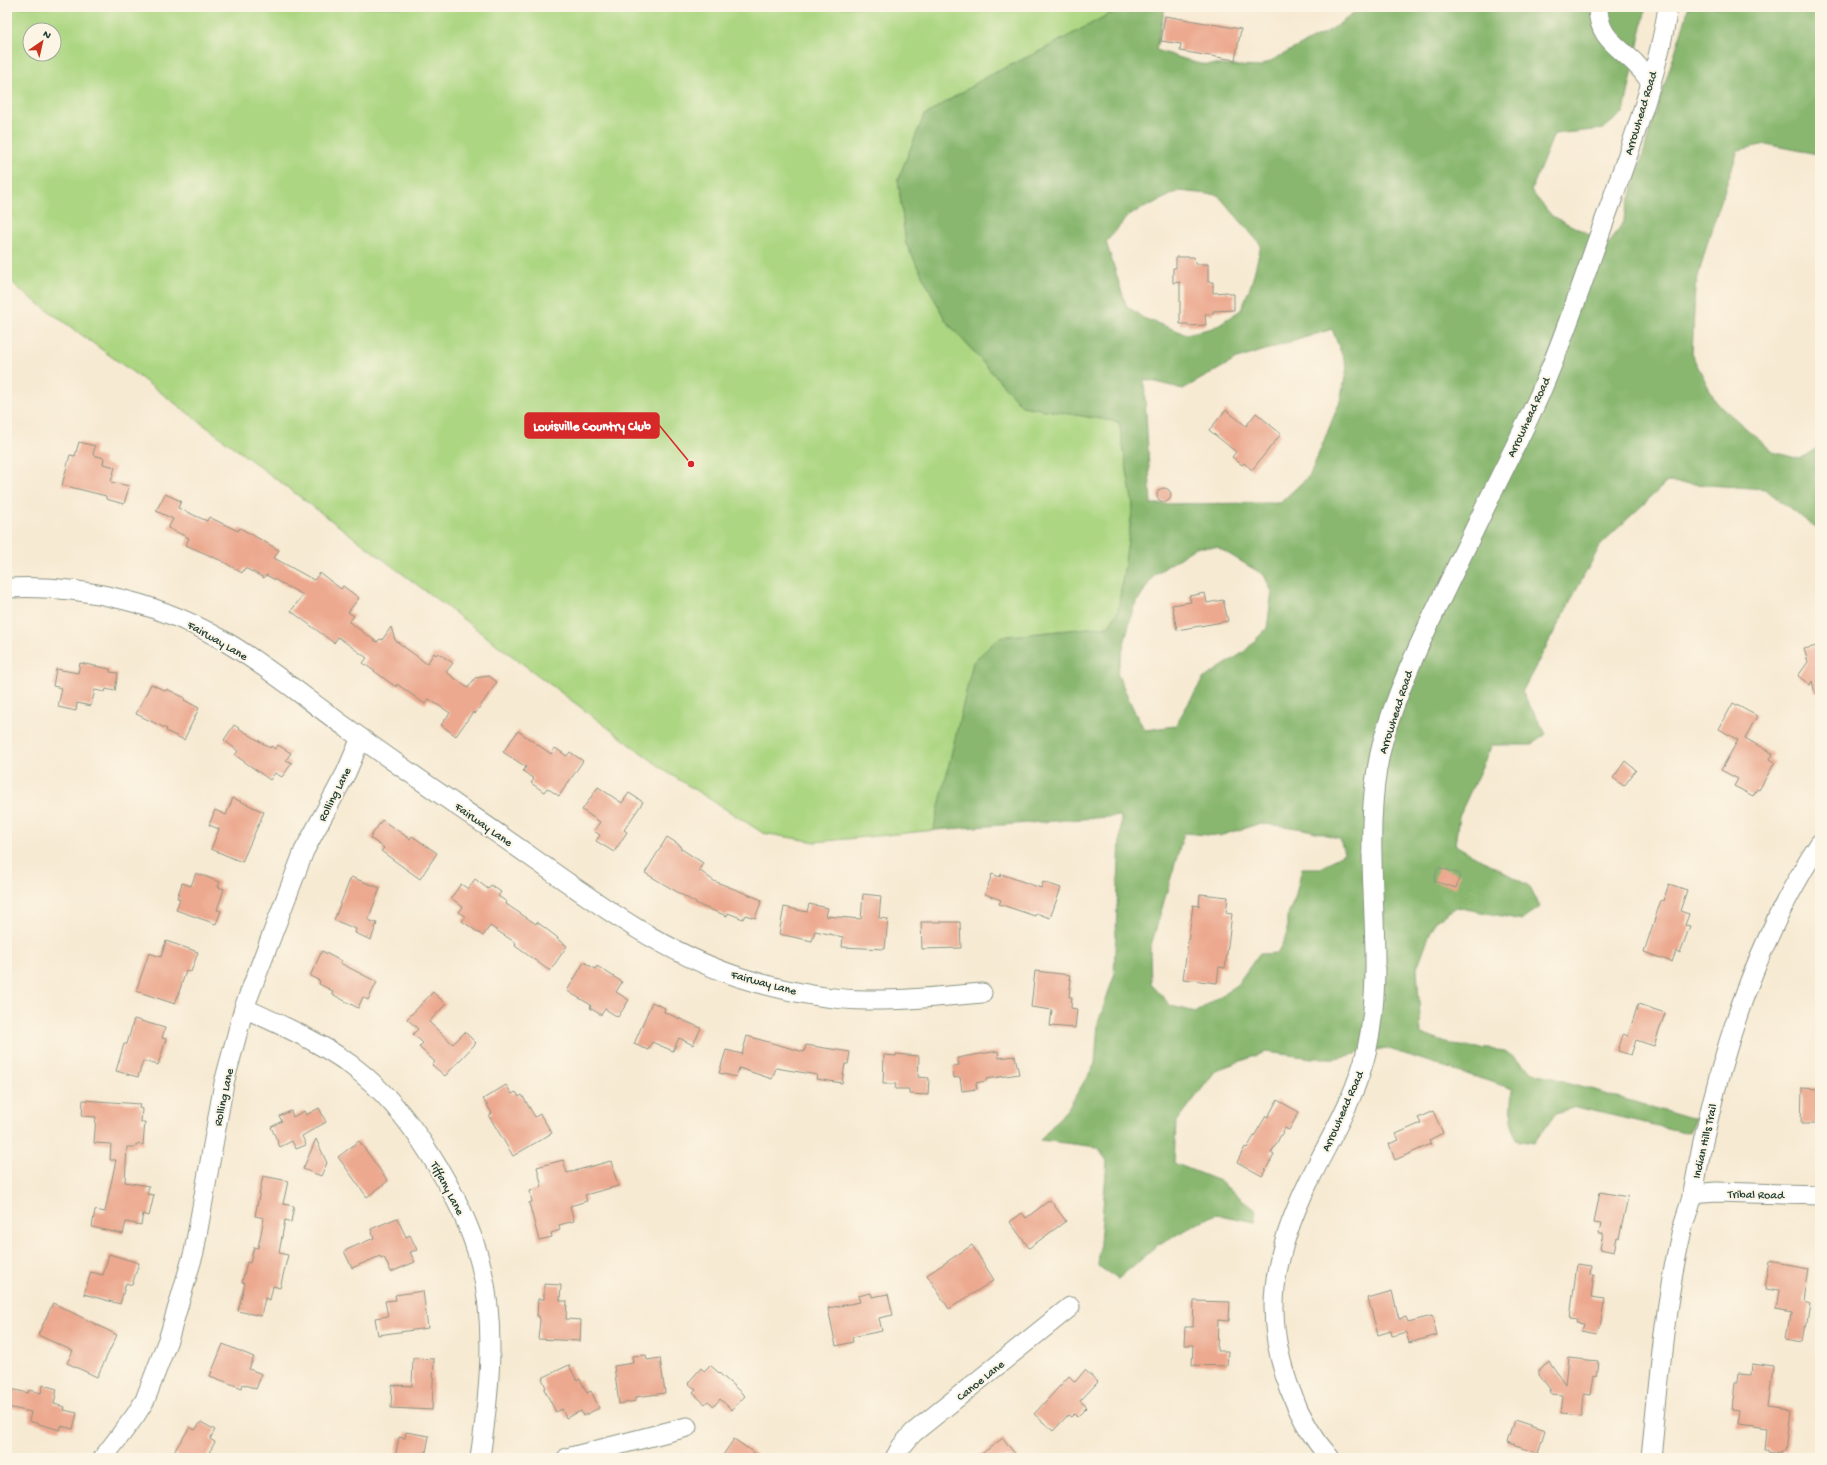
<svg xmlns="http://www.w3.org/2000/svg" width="1827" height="1465" font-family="'Gochi Hand',sans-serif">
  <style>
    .green { fill: #acd681; stroke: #668a5a; fill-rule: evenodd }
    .forest { fill: #89b76f; stroke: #547a52; fill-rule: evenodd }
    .building { fill: #eca98f }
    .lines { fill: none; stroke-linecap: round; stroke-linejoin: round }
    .street-casing { stroke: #8b9484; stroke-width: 21 }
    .street { stroke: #fff; stroke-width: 19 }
    .labels { text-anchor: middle; stroke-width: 4; stroke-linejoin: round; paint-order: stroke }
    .street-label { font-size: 12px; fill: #1f3d34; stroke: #fcf5e5 }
    .leader { fill: none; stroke: #d62828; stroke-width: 1.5 }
    .callout-dot { fill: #d62828; stroke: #fcf5e5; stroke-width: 1.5 }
    .callout { fill: #d62828; stroke: #d62828; stroke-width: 1.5 }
    .callout-label { font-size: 13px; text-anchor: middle; font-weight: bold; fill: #fff }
  </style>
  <rect width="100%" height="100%" fill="#fcf5e5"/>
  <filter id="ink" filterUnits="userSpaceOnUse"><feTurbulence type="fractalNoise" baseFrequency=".025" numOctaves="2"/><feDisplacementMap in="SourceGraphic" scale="8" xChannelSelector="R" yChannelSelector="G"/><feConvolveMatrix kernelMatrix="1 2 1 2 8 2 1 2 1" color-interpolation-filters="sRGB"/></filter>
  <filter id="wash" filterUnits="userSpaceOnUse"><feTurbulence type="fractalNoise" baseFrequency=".012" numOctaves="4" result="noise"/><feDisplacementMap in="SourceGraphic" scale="16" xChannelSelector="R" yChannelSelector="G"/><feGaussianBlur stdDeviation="0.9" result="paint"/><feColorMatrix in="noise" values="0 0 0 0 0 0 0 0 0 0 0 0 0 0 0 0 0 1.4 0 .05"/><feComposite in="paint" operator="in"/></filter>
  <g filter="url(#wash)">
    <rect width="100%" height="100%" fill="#f7ead3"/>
    <path class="green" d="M7,7H1116L1113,12L1048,47L986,77L924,116L898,179L906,244L946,321L1022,406L1119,422L1133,506L1118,611L1109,626L1000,637L935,830L816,842L763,833L667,772L160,392L20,290L7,277ZM30,30H54V54H30Z"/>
    <path class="forest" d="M1116,7H1165L1156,50L1200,64L1259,67L1332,29L1363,7H1646L1624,112L1603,129L1554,134L1531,191L1552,216L1609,244L1623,222L1656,111L1686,18L1688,7H1820V152L1817,154L1766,144L1738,150L1708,240L1695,288L1692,355L1716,402L1773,452L1800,459L1820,446V531L1765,489L1667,482L1601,544L1522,692L1546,734L1531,745H1492L1459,816L1455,845L1529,886L1540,907L1522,920L1456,907L1434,922L1417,968L1421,1034L1452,1045L1505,1051L1533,1072L1695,1120L1688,1133L1576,1107L1555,1113L1534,1143L1516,1140L1511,1119L1513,1089L1386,1048L1335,1058H1312L1266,1052L1216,1070L1176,1123L1174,1163L1219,1181L1257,1211L1255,1222L1216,1214L1157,1245L1118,1279L1098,1266L1107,1161L1097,1147L1040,1140L1068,1108L1095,1064L1098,1023L1114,976L1121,816L935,830L933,832L973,662L1000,637L1109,626L1118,611L1133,506L1119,422L1022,406L946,321L906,244L898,179L924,116L986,77L1048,47L1113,12ZM1179,191L1218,195L1261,245L1252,282L1241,310L1213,328L1186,334L1143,318L1126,305L1106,242L1129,215ZM1332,329L1347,368L1340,401L1310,475L1280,503L1151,504L1144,379L1183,389L1237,359ZM1196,547H1217L1264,575L1272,592L1267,628L1244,652L1203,679L1175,726L1145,730L1137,717L1117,673L1133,608L1154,575ZM1258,824C1286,825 1314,830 1340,839L1344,853L1321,868H1302L1295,898L1287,917V933L1278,953L1259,954L1236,986L1196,1012L1171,1006L1151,984L1150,949L1184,833L1219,836Z"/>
    <g id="blocks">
      <path class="building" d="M1165,16L1241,29L1235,60L1180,51L1181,44L1161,41Z
        M1176,257H1194L1195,264H1208V282H1213V293L1228,292L1229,294H1234V310L1213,311V314H1205L1206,325L1188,326V324H1180V282L1173,283V268H1176Z
        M1226,410L1246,426L1256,413L1281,434L1252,470L1244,463L1242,465L1232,457L1236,452L1209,430Z
        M79,442L95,446L93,455L104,458L103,464L115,467L111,482L129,486L124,504L106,499V496L62,485L70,455L75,456Z
        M1157 495a7 7 0 1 1 14 0a7 7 0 1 1-14 0Z
        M165,494L181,501L178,508L207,521L209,517L238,531L240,528L279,550L274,558L314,580L320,573L341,589L343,586L359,598L348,612L354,616L349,622L377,642L380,639L382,640L391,627L395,640L427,664L434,653L436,655L438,653L453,663L446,672L468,688L475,678L489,676L497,682L475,714L473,712L456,736L441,725L450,713L429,699L425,704L397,684L396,687L363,663L367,658L338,637L334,643L291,611L303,595L266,575L264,578L245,568L242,573L222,561L186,545L189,538L168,528L173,519L156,511Z
        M1205,593L1207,603L1223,600L1228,621L1177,630L1172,605L1191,602L1189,596Z
        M1820,643V692L1815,693L1812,681L1810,685L1798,676L1808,662L1804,649L1817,646V648Z
        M80,663L110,669V672L118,673L115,691L106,689L105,692L95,690L91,706L77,703L76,711L58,707L62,688L53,686L56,669L78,673Z
        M151,684L166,691L167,689L185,698L184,700L199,708L184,740L166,731L167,729L136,714Z
        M1733,703L1757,716L1745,738L1773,754L1770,759L1775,762L1759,790L1757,789L1753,796L1734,786L1738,779L1721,770L1738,740L1719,729Z
        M234,725L270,748L271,746L275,749L278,745L291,753L286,760L292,763L282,777L275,773L270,780L235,755L238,751L224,740Z
        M518,731L551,754L555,748L567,756L570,752L583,761L559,796L547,788L544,792L531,783L534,779L523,771L526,767L503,752Z
        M1625,761L1636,770L1624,786L1613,778Z
        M598,787L622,803L629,793L643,802L624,830L627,832L614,852L596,841L600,835L594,831L600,822L582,810Z
        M233,798L264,812L242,862L211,849L219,829L209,825L215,810L226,815Z
        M382,820L410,839L412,836L437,853L420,879L381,851L384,848L370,838Z
        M667,837L681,846L680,848L703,863L699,870L714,881L762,900L755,918L745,915L743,919L728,913L727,916L701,906L645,873Z
        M1438,867L1460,874L1456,888L1434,881Z
        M196,873L220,882L218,887L224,889L217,910L221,911L216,924L176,910L180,899L177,898L182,883L191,886Z
        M992,874L1000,877L1001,874L1041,888L1043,882L1061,888L1050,918L1036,913L1035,916L999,904L1001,900L985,894Z
        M351,877L380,888L368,920L377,923L371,940L355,933L356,929L334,920Z
        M475,879L488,889L491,885L501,892L498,896L507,902L506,904L536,924L537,922L558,938L557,939L567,946L550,971L515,946L516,943L490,926L483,936L462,921L465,917L459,912L463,907L451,898L461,884L468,889Z
        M1669,884L1687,890L1680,911L1689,914L1685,925L1690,926L1680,953L1676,951L1672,962L1644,952L1659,906L1661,900L1663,901Z
        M863,894L881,896L879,918L888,919L885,949L842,947L843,937L815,931L812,941L779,934L784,907L807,912L809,904L828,908L826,916L861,919Z
        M1200,894L1228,897L1226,913L1232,914L1225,968L1219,967L1217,983L1183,979L1193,905L1199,906Z
        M921,922H960L961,948L922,949Z
        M166,941L198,952L191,972L186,971L175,1004L136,991L149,953L161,957Z
        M322,951L341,961L340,963L377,982L368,1000L363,997L358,1008L332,994L333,991L319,984L320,981L310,976Z
        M584,962L595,969L597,966L622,982L616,992L629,1000L618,1017L605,1009L601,1015L590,1008L591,1005L567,991Z
        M1035,971L1070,975L1069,979H1071L1069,997H1072L1071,1008L1077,1009L1075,1028L1050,1026L1052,1010L1031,1007Z
        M433,992L446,1004L429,1022L453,1044L465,1032L476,1043L445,1076L432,1065L435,1062L419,1047L423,1043L413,1034L418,1029L407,1019Z
        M652,1002L665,1008L664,1012L701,1028L693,1045L679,1038L673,1051L652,1042L648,1050L634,1044Z
        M1638,1004L1665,1013L1654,1046L1636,1040L1631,1055L1618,1051L1623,1034L1628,1036Z
        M134,1019L165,1028L162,1038L166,1039L158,1065L143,1061L138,1077L116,1071L124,1044H127Z
        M747,1036L804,1052L806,1045L850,1052L848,1064H845L842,1083L816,1079L817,1075L776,1068L772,1079L739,1068L736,1077L719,1073L726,1050L742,1054Z
        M998,1051L999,1058L1015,1056L1019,1074L986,1079V1081L976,1083L977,1089L962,1091L960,1077L954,1078L953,1066L959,1065L957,1058Z
        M896,1054L919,1056L918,1077L929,1078L928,1095L909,1094V1089H895L896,1084H883L884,1055L896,1056Z
        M506,1085L512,1094L516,1092L519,1097L522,1095L535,1117L540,1114L552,1133L513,1156L489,1116L492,1113L483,1099Z
        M1802,1088L1820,1089V1124H1801Z
        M83,1100L140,1104L139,1108L142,1109L141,1122H145L143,1145L136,1144V1147H127L125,1182L149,1186L147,1194L154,1195L149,1216L143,1214L141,1225L126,1222L123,1234L92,1227L95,1210L105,1212L116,1160H110L111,1144L94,1143L96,1117L82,1116Z
        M1277,1100L1299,1112L1289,1130L1285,1128L1271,1153L1274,1155L1262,1176L1237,1162L1245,1147L1247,1148L1266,1116L1268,1117Z
        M319,1108L326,1122L302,1136L306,1145L296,1149L292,1141L280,1147L271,1127L282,1121L279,1116L291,1111L293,1117L304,1111L306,1115Z
        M1433,1111L1443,1133L1429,1140L1431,1144L1395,1160L1389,1144L1399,1140L1396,1134L1421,1123L1418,1118Z
        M316,1139L327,1163L321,1176L303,1169Z
        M359,1141L388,1181L367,1197L338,1157Z
        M563,1160L567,1173L611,1161L618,1186L585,1195L587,1201L570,1206L574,1221L559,1225L560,1230L551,1233L552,1237L539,1240L529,1203L532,1202L530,1191L542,1187L537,1167Z
        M263,1176L288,1181L283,1204L294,1206L291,1222L285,1220L279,1253L288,1255L280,1288L273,1286L270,1300L265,1298L261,1316L238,1311L245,1283L242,1282L247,1262L250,1263L254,1247L258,1248L264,1218L255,1216Z
        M1600,1192L1628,1197L1619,1238L1617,1237L1614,1252L1600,1249L1603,1234H1599L1601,1224L1594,1223Z
        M1050,1200L1066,1221L1029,1248L1010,1222L1022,1213L1026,1218Z
        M397,1218L406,1237L410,1235L417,1250L410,1252L415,1262L391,1272L384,1257L381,1258L380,1256L352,1268L344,1251L374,1238L371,1229Z
        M972,1245L994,1280L949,1309L927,1275Z
        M109,1254L139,1263L132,1285L126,1283L120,1304L84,1294L91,1272L103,1275Z
        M1770,1261L1809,1268L1804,1302L1810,1304L1804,1342L1787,1339L1791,1313L1775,1310L1778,1292L1765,1290Z
        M1577,1264L1591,1266L1590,1275H1594L1591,1297L1605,1299L1600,1326H1599L1597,1333L1581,1330L1583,1323L1576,1322L1577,1319L1570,1318Z
        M544,1284L561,1285L560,1301H567L566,1319L581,1320L580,1341L538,1339L540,1321L539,1316H537L538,1299H544Z
        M423,1291L428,1328L378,1335L375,1318L388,1316L385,1301L396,1300L395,1295Z
        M1392,1291L1399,1319L1406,1317L1408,1322L1432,1316L1437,1335L1409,1343L1406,1332L1392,1336L1391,1331L1378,1335L1368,1298Z
        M871,1293L872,1297L888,1294L893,1315L879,1318L882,1331L852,1337L853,1342L836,1346L828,1308L860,1302L858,1296Z
        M1194,1301L1230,1302L1229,1321L1218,1320L1217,1351H1228L1227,1366L1192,1365L1193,1345H1184L1185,1327H1193Z
        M53,1303L117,1335L97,1377L67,1363L73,1351L38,1335Z
        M223,1344L254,1357L249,1369L262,1374L256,1389L243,1384L242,1388L210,1376Z
        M646,1355L647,1360L660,1358L665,1393L636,1397V1401L619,1404L614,1366L633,1363L632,1356Z
        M413,1358L434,1359L432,1410L391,1408L392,1385L412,1386Z
        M1568,1358L1598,1361L1596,1376L1594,1375L1591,1395L1584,1394L1582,1416L1561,1414L1563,1395L1551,1394L1550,1389L1539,1375V1369L1549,1361L1565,1384Z
        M1752,1363L1774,1366L1769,1406L1792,1409L1787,1451H1783V1453L1769,1451V1449H1765L1767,1430L1736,1426L1738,1412L1731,1411L1734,1381H1737L1738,1373L1751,1374Z
        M569,1365L577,1381L580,1379L587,1393L591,1391L599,1408L583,1416L581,1411L566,1418L562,1409L556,1412L544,1389L546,1388L542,1378Z
        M710,1365L745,1396L732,1410L720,1399L714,1406L708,1401L705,1404L693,1393L696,1390L688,1383L701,1368L704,1371Z
        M1085,1370L1098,1382L1080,1401L1087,1407L1077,1417L1074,1414L1071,1417L1068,1415L1053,1431L1034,1414L1069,1376L1075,1382Z
        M43,1385L57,1389L54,1404L65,1407L64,1410L77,1413L73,1429L61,1426L60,1430L29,1421L31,1412L7,1407L11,1389L28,1393L29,1390L41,1393Z
        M1514,1420L1545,1430L1538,1453L1507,1443Z
        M201,1422L215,1430L210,1439L215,1442L206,1458H181L173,1453L190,1427L195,1430Z
        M406,1432L429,1436L425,1458H395L399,1437L405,1438Z
        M1003,1438L1018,1458H976Z
        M734,1439L762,1458H721Z"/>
    </g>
  </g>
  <g filter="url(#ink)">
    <use href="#blocks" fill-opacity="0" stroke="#8b9484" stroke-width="1"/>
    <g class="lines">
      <g class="street-casing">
        <path id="street" d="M1598,7C1598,36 1615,44 1634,62C1640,68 1645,74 1650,81
          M7,588C85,584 165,604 231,645C272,670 309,701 347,728C406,771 467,812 527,854C594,901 660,951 739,977C780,990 825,1000 868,1000C906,1001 944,996 982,993
          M244,1008C281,1025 318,1041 351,1065C383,1089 410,1122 431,1156C452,1189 470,1224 480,1262C497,1325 489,1395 480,1458
          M1692,1194L1716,1192L1820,1195
          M103,1458L135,1416L145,1400L169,1337L194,1252L224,1083L244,1008L304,851L346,773L361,738
          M567,1458L687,1427
          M895,1458L901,1447L913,1433L1070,1307
          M1330,1458C1313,1439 1300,1416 1291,1392C1261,1315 1273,1256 1308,1183C1329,1140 1356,1097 1367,1049C1389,947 1356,843 1383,741C1396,694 1417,649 1438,605C1456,568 1474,531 1492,493C1508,461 1524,429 1539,396C1567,332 1588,265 1612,200C1634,137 1658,73 1668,7
          M1651,1458C1659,1382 1664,1305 1682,1230C1685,1218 1690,1206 1693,1193C1697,1173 1700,1153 1705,1133C1728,1030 1762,931 1820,843"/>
      </g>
      <use href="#street" class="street"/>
    </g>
  </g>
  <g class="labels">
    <g class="street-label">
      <text transform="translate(1640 113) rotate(-73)" y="4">Arrowhead Road</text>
      <text transform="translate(1528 417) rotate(-65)" y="4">Arrowhead Road</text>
      <text transform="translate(218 640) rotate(30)" y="4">Fairway Lane</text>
      <text transform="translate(1395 712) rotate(-72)" y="4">Arrowhead Road</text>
      <text transform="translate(334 794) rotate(-63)" y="4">Rolling Lane</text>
      <text transform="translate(484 824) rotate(35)" y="4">Fairway Lane</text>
      <text transform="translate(764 982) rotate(15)" y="4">Fairway Lane</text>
      <text transform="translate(223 1097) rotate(-78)" y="4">Rolling Lane</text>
      <text transform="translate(1342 1111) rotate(-66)" y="4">Arrowhead Road</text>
      <text transform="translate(1704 1141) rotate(-77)" y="4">Indian Hills Trail</text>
      <text transform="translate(448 1188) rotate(62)" y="4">Tiffany Lane</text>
      <text transform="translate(1756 1194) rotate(1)" y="4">Tribal Road</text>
      <text transform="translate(980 1380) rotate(-39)" y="4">Canoe Lane</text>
    </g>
  </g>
  <path class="leader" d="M691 464L659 425"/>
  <circle class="callout-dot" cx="691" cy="464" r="4"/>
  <rect class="callout" x="525" y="413" width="134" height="25" rx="4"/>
  <g class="callout-label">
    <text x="592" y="430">Louisville Country Club</text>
  </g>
  <rect width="1827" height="1465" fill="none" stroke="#fcf5e5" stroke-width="24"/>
  <g transform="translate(42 42) rotate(34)"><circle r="19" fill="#fcf5e5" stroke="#a4ab9e"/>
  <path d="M0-3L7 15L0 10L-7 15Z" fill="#c8321e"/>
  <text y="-6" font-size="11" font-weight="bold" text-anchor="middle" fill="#1f3d34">N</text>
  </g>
</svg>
